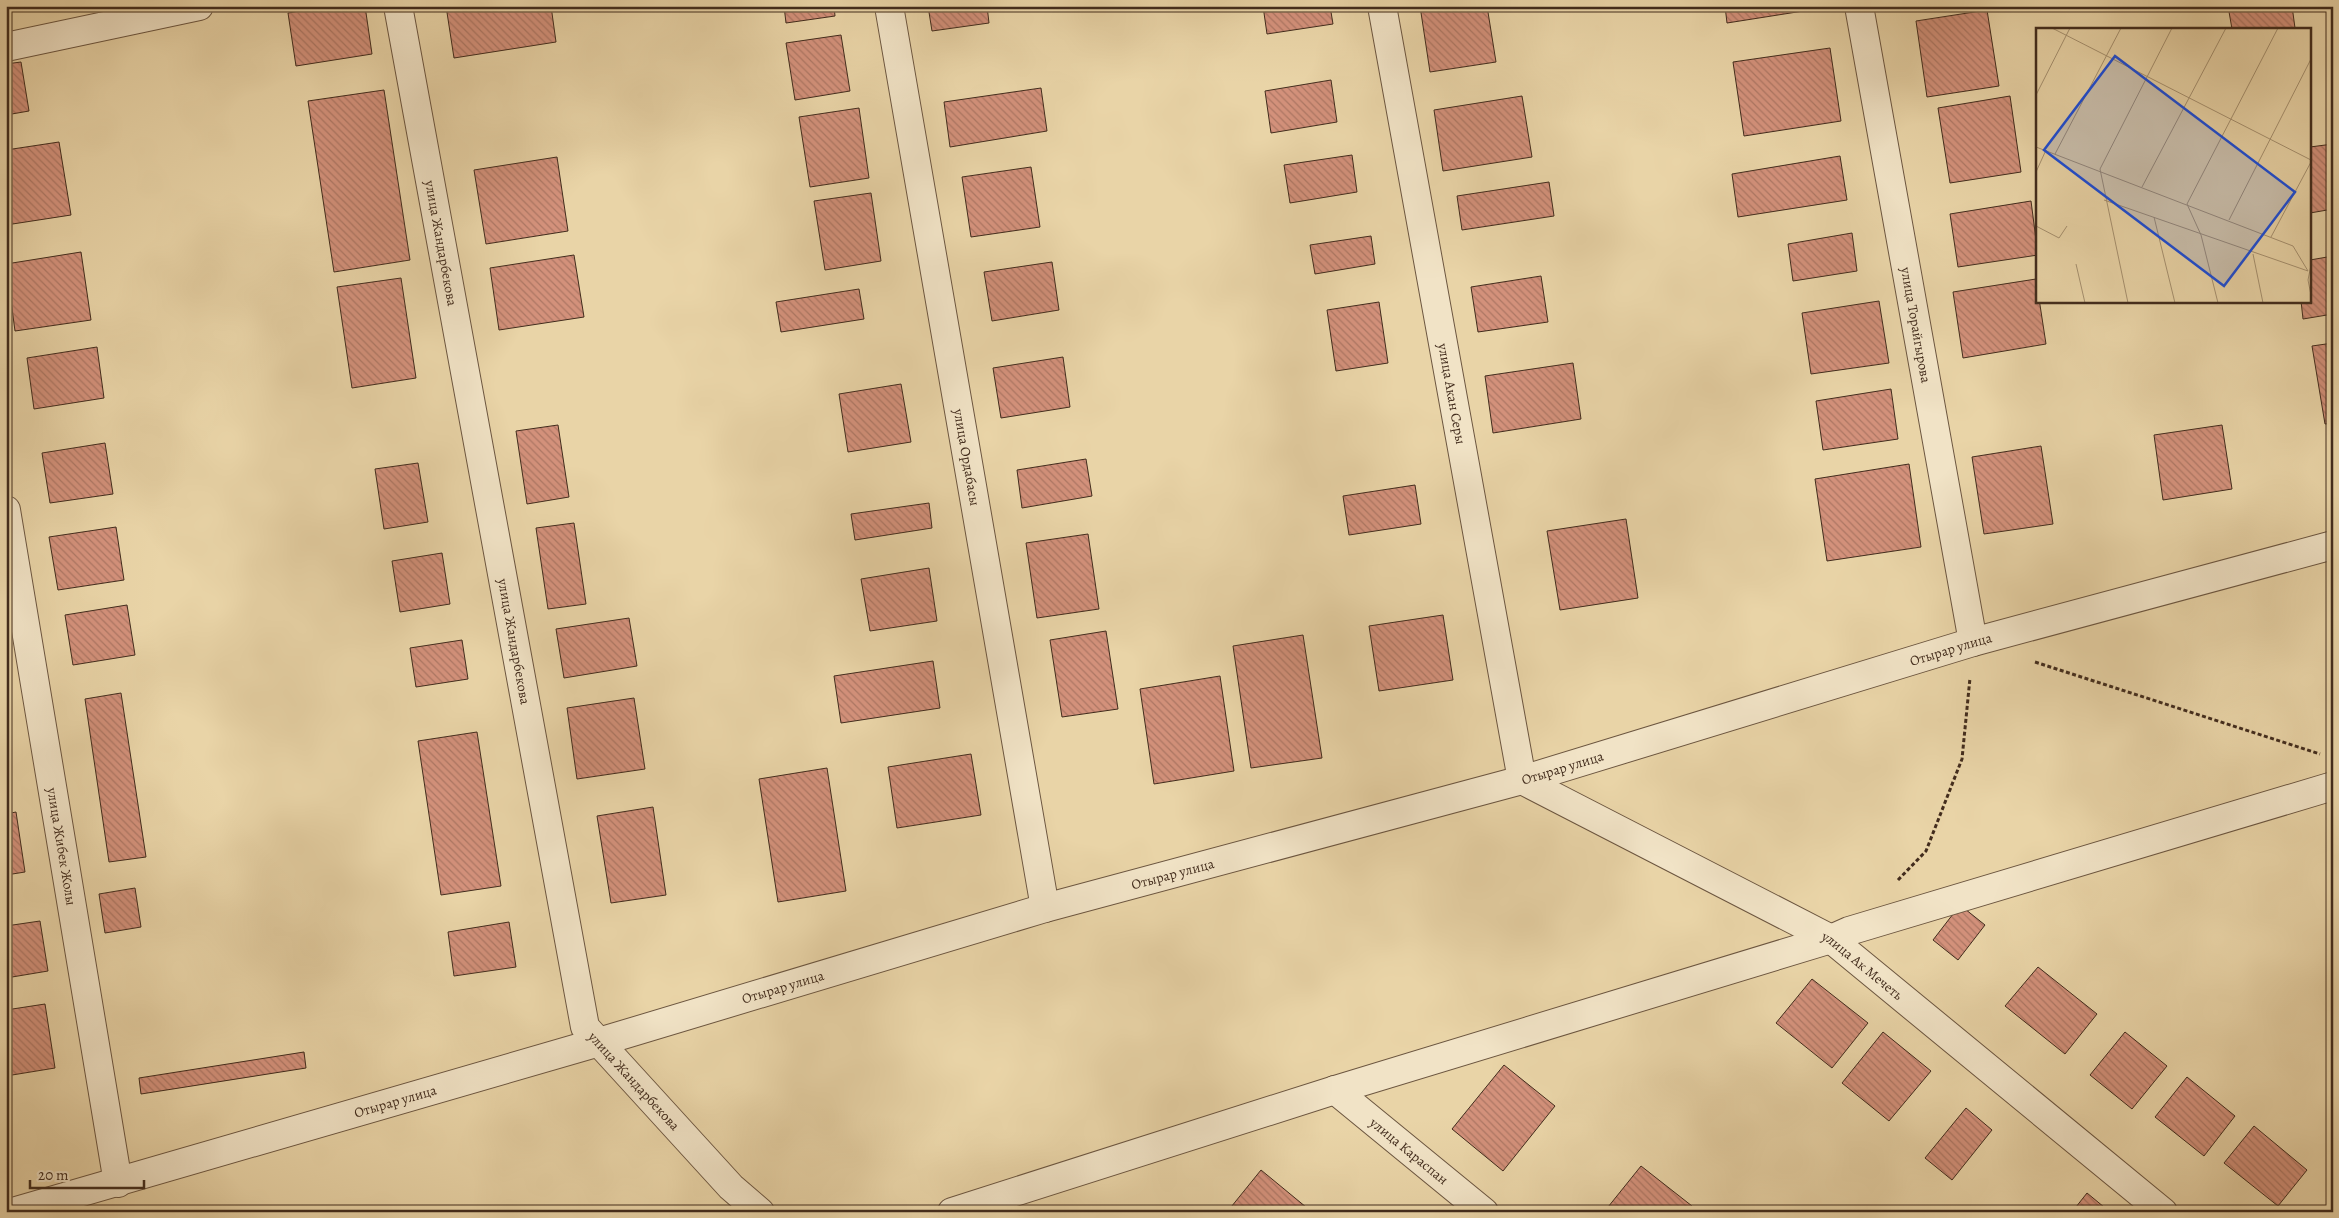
<svg xmlns="http://www.w3.org/2000/svg" width="2339" height="1218" font-family="Alegreya,serif">
  <style>
    .building { fill: url(#building-back-hatch); stroke: #422c1d }
    .lines { fill: none; stroke-linecap: round; stroke-linejoin: round }
    .minor-casing { stroke: #6c5640; stroke-width: 30 }
    .tertiary-casing { stroke: #6c5640; stroke-width: 30 }
    .path { stroke: #422c1d; stroke-width: 3; stroke-dasharray: 4 2.5; stroke-linecap: butt }
    .minor { stroke: #f1e3c6; stroke-width: 28 }
    .tertiary { stroke: #f1e3c6; stroke-width: 28 }
    .labels { text-anchor: middle; stroke-width: 4.5; stroke-linejoin: round; paint-order: stroke }
    .street-label { font-size: 14px; fill: #422c1d; stroke: #f1e3c6 }
    .inset-road { fill: none; stroke: #a69170; stroke-width: 1 }
    .view { fill: #1d4ed8; fill-opacity: 0.15; stroke: #1d4ed8; stroke-width: 2.5 }
    .inset-edge { fill: none; stroke: #422c1d; stroke-width: 2.5 }
  </style>
  <defs>
    <pattern id="building-back-hatch" width="6" height="6" patternUnits="userSpaceOnUse" patternTransform="scale(1.25)"><rect width="6" height="6" fill="#d3917b"/><path d="M-1 5l2 2M0 0l6 6M5-1l2 2" fill="none" stroke="#ad7764"/></pattern>
  </defs>
  <rect width="100%" height="100%" fill="#e9d4a7"/>
  <filter id="stains"><feTurbulence type="fractalNoise" baseFrequency=".004" numOctaves="4"/><feColorMatrix values="0 0 0 0 .2 0 0 0 0 .09 0 0 0 0 .02 0 0 0 .5 -.17"/></filter>
  <radialGradient id="worn" r=".72"><stop offset=".6" stop-color="#630" stop-opacity="0"/><stop offset="1" stop-color="#630" stop-opacity=".3"/></radialGradient>
  <path class="building" d="M329,6H365L372,54L296,66L288,13Z
    M446,6H551L556,42L454,58Z
    M784,6H834L835,16L786,23Z
    M928,6H987L989,23L932,31Z
    M1263,6H1330L1333,24L1267,34Z
    M1420,6H1487L1496,62L1430,72Z
    M1725,6H1816V9L1727,23Z
    M2228,6H2292L2295,28L2232,29Z
    M1987,10L1999,86L1927,97L1916,21Z
    M841,35L850,91L795,100L786,43Z
    M1830,48L1841,121L1744,136L1733,62Z
    M21,62L29,111L6,115V64Z
    M1331,80L1337,122L1271,133L1265,91Z
    M1041,88L1047,131L950,147L944,102Z
    M384,90L410,260L334,272L308,101Z
    M1522,96L1532,157L1443,171L1434,110Z
    M2010,96L2021,172L1950,183L1938,108Z
    M859,108L869,178L810,187L799,117Z
    M59,142L71,215L6,225V150Z
    M2333,144V209L2310,213V147Z
    M1352,155L1357,192L1290,203L1284,165Z
    M1840,156L1847,200L1738,217L1732,174Z
    M557,157L568,231L486,244L474,170Z
    M1031,167L1040,227L971,237L962,177Z
    M1549,182L1554,216L1462,230L1457,196Z
    M871,193L881,261L825,270L814,201Z
    M2031,201L2038,255L1958,267L1950,214Z
    M1852,233L1857,271L1793,281L1788,244Z
    M1371,236L1375,264L1315,274L1310,245Z
    M81,252L91,320L15,331L6,264Z
    M574,255L584,317L499,330L490,268Z
    M2333,256V314L2303,319L2301,301H2310V260Z
    M1052,262L1059,310L992,321L984,272Z
    M1541,276L1548,322L1478,332L1471,287Z
    M401,278L416,378L352,388L337,287Z
    M2036,279L2046,344L1963,358L1953,292Z
    M859,289L864,319L781,332L776,302Z
    M1879,301L1889,363L1811,374L1802,313Z
    M1379,302L1388,363L1336,371L1327,310Z
    M2333,343V423L2325,424L2312,346Z
    M97,347L104,398L34,409L27,358Z
    M1063,357L1070,407L1001,418L993,368Z
    M1573,363L1581,419L1493,433L1485,376Z
    M901,384L911,442L848,452L839,394Z
    M1891,389L1898,439L1823,450L1816,401Z
    M558,425L569,497L527,504L516,431Z
    M2222,425L2232,489L2163,500L2154,435Z
    M105,443L113,494L50,503L42,453Z
    M2041,446L2053,524L1984,534L1972,457Z
    M1086,459L1092,496L1022,508L1017,470Z
    M418,463L428,522L384,529L375,469Z
    M1909,464L1921,547L1827,561L1815,479Z
    M1415,485L1421,524L1349,535L1343,496Z
    M929,503L932,528L855,540L851,514Z
    M1626,519L1638,598L1560,610L1547,531Z
    M574,523L586,604L548,609L536,528Z
    M116,527L124,580L58,590L49,537Z
    M1088,534L1099,609L1037,618L1026,543Z
    M442,553L450,604L400,612L392,561Z
    M929,568L937,621L870,631L861,579Z
    M127,605L135,655L73,665L65,615Z
    M1443,615L1453,680L1379,691L1369,626Z
    M629,618L637,666L564,678L556,629Z
    M1106,631L1118,709L1062,717L1050,640Z
    M1303,635L1322,758L1251,768L1233,646Z
    M462,640L468,679L416,687L410,648Z
    M933,661L940,708L841,723L834,676Z
    M1220,676L1234,771L1154,784L1140,689Z
    M121,693L146,857L109,862L85,699Z
    M634,698L645,769L577,779L567,708Z
    M477,732L501,886L441,895L418,741Z
    M971,754L981,815L897,828L888,767Z
    M827,768L846,891L778,902L759,779Z
    M653,807L666,895L611,903L597,816Z
    M16,812L25,872L6,875V814Z
    M135,888L141,927L105,933L99,894Z
    M1960,905L1985,925L1958,960L1933,940Z
    M40,921L48,971L6,978V926Z
    M509,922L516,967L454,976L448,932Z
    M2038,967L2097,1014L2065,1054L2005,1006Z
    M1812,979L1868,1023L1832,1068L1776,1023Z
    M45,1004L55,1068L6,1076V1010Z
    M1883,1032L1931,1071L1889,1121L1842,1083Z
    M2125,1032L2167,1066L2132,1109L2090,1075Z
    M304,1052L306,1068L141,1094L139,1078Z
    M1504,1065L1555,1106L1503,1171L1452,1129Z
    M2187,1077L2235,1116L2204,1156L2155,1117Z
    M1966,1108L1992,1130L1952,1180L1925,1158Z
    M2254,1126L2307,1170L2278,1206L2224,1163Z
    M1641,1166L1692,1206L1687,1212H1604Z
    M1261,1170L1312,1212H1227Z
    M2087,1193L2110,1212H2072Z"/>
  <g class="lines">
    <g class="minor-casing">
      <g id="minor">
        <path id="s1" d="M889,6L1045,908"/>
        <path id="s2" d="M1382,6L1522,780L1831,939L2163,1212"/>
        <path id="s3" d="M1859,6L1973,642"/>
        <path d="M6,47L199,6"/>
        <path id="s4" d="M6,510L118,1183"/>
        <path id="s5" d="M1335,1090L1484,1212"/>
      </g>
    </g>
    <g class="tertiary-casing">
      <g id="tertiary">
        <path id="s6" d="M398,6L585,1027L731,1187L760,1212"/>
        <path id="s7" d="M13,1212L599,1042L1045,908L1522,780L1973,642L2333,545"/>
        <path d="M952,1212L1335,1090L1831,939L1849,931L2333,786"/>
      </g>
    </g>
    <path class="path" d="M2035,662L2320,754
      M1898,880L1926,851L1962,759L1970,678"/>
    <use href="#minor" class="minor"/>
    <use href="#tertiary" class="tertiary"/>
  </g>
  <g class="labels">
    <g class="street-label">
      <text dy="5" stroke="none"><textPath href="#s6" startOffset="241">улица Жандарбекова</textPath></text>
      <text dy="5" stroke="none"><textPath href="#s3" startOffset="324">улица Торайгырова</textPath></text>
      <text dy="5" stroke="none"><textPath href="#s2" startOffset="394">улица Акан Серы</textPath></text>
      <text dy="5" stroke="none"><textPath href="#s1" startOffset="458">улица Ордабасы</textPath></text>
      <text dy="5" stroke="none"><textPath href="#s6" startOffset="646">улица Жандарбекова</textPath></text>
      <text dy="5" stroke="none"><textPath href="#s7" startOffset="2018">Отырар улица</textPath></text>
      <text dy="5" stroke="none"><textPath href="#s7" startOffset="1612">Отырар улица</textPath></text>
      <text dy="5" stroke="none"><textPath href="#s4" startOffset="341">улица Жибек Жолы</textPath></text>
      <text dy="5" stroke="none"><textPath href="#s7" startOffset="1208">Отырар улица</textPath></text>
      <text dy="5" stroke="none"><textPath href="#s2" startOffset="1175">улица Ак Мечеть</textPath></text>
      <text dy="5" stroke="none"><textPath href="#s7" startOffset="802">Отырар улица</textPath></text>
      <text dy="5" stroke="none"><textPath href="#s6" startOffset="1111">улица Жандарбекова</textPath></text>
      <text dy="5" stroke="none"><textPath href="#s7" startOffset="398">Отырар улица</textPath></text>
      <text dy="5" stroke="none"><textPath href="#s5" startOffset="96">улица Караспан</textPath></text>
    </g>
  </g>
  <g transform="translate(2036 28)">
    <rect width="275" height="275" fill="#e9d4a7"/>
    <path class="inset-road" d="M16,0L275,132M0,67L34,0M0,119L257,218L272,243M19,126L85,0M0,144L10,122M106,159L190,0M68,172L272,243M118,189L139,275M193,192L275,31M0,198L23,210L31,198M235,209L275,134M217,226L227,275M40,236L49,275M275,237L272,252L275,267M92,275L64,141L136,0M182,275L165,207L151,176L242,0"/>
    <path class="view" d="M79,28L259,164L188,258L8,122Z"/>
    <rect width="275" height="275" class="inset-edge"/>
  </g>
  <rect width="2339" height="1218" fill="none" stroke="#e9d4a7" stroke-width="25"/>
  <rect x="8" y="8" width="2324" height="1203" fill="none" stroke="#422c1d" stroke-width="2.5"/>
  <rect x="12" y="12" width="2314" height="1193" fill="none" stroke="#422c1d"/>
  <path d="M30 1180v8h114v-8" fill="none" stroke="#422c1d" stroke-width="2.5"/>
  <text x="38" y="1180" font-size="15" fill="#422c1d" stroke="#f1e3c6" stroke-width="4" paint-order="stroke">20 m</text>
  <rect width="100%" height="100%" filter="url(#stains)"/>
  <rect width="100%" height="100%" fill="url(#worn)"/>
</svg>
